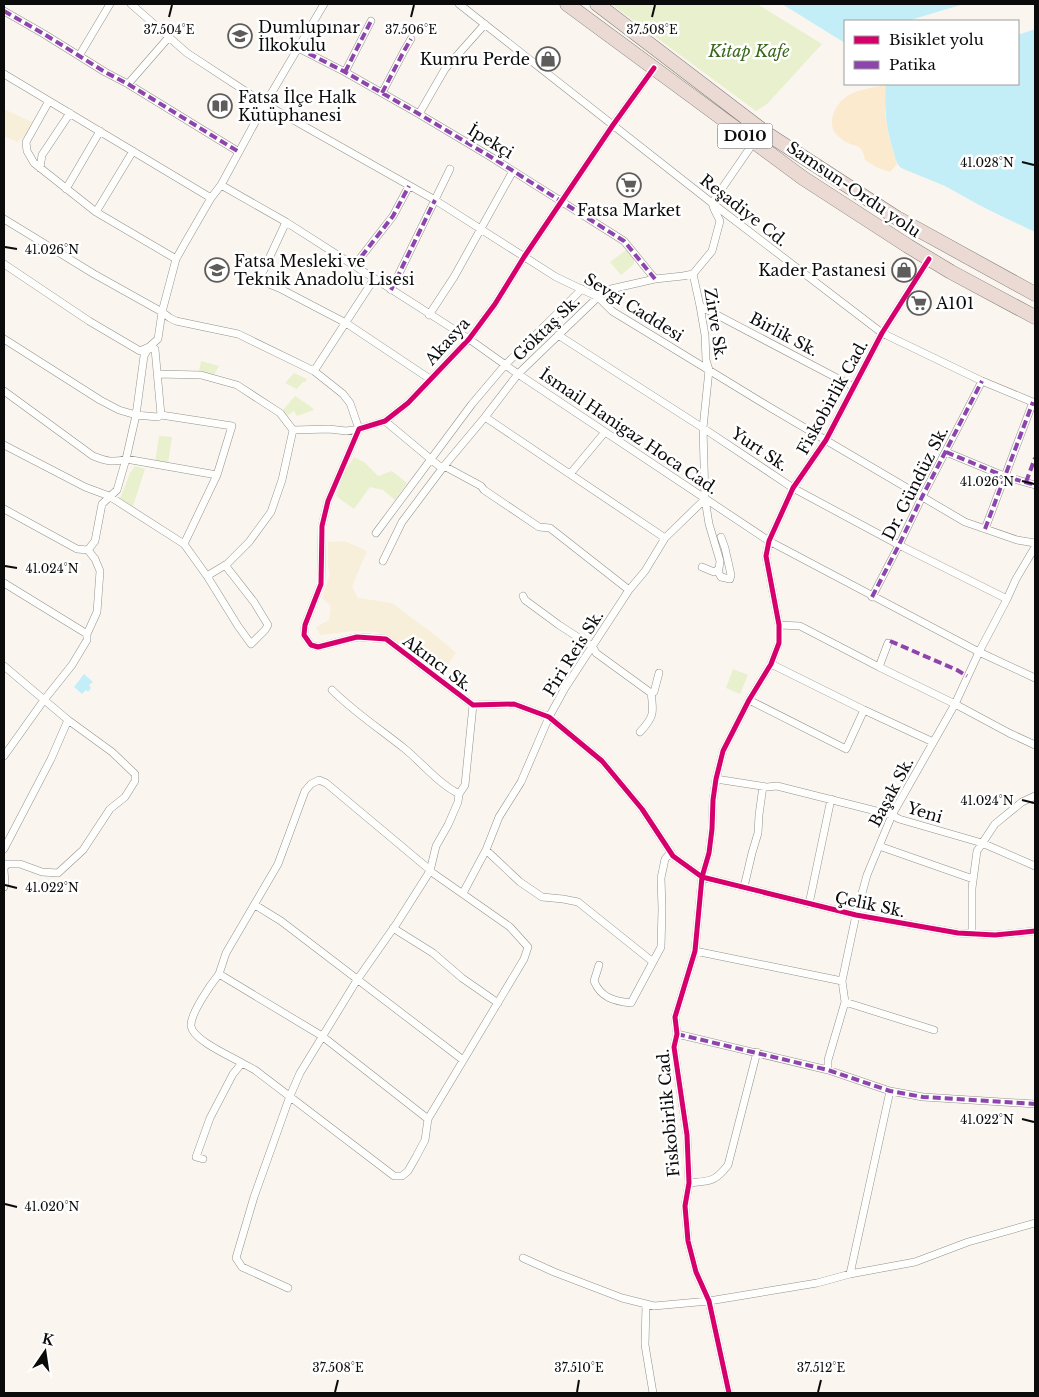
<svg xmlns="http://www.w3.org/2000/svg" width="1039" height="1397" font-family="'Libre Baskerville',serif">
  <style>
    .farmland { fill: #f8efda }
    .green { fill: #e8f0cd }
    .sand { fill: #fceace }
    .water { fill: #c3eef7 }
    .pier { fill: #faf6ef }
    .lines { fill: none; stroke-linecap: round; stroke-linejoin: round }
    .street-casing { stroke: #93918e; stroke-width: 8 }
    .highway-casing { stroke: #807e7b; stroke-width: 15 }
    .street { stroke: #fefefd; stroke-width: 7 }
    .highway { stroke: #eadad3; stroke-width: 14 }
    .quiet { stroke: #8e44ad; stroke-width: 4; stroke-dasharray: 8 4; stroke-linecap: butt }
    .cycleway-casing { stroke: #fff; stroke-width: 8 }
    .cycleway { stroke: #d6006c; stroke-width: 5 }
    .ticks { fill: none; stroke: #0b0b0b; stroke-width: 2 }
    .labels { text-anchor: middle; stroke-width: 5; stroke-linejoin: round; paint-order: stroke }
    .shield { fill: #fff; stroke: #545454; stroke-width: 1 }
    .shield-label { font-size: 15px; font-weight: bold; fill: #0b0b0b }
    .poi-label { font-size: 16px; fill: #0b0b0b; stroke: #fff; text-anchor: start }
    .park-label { font-size: 16px; font-style: italic; fill: #376619; stroke: #fff }
    .street-label { font-size: 16px; fill: #0b0b0b; stroke: #fff }
    .ticks-label { font-size: 12px; text-anchor: middle; fill: #0b0b0b; stroke: #fff; stroke-width: 5; stroke-linejoin: round; paint-order: stroke }
  </style>
  <rect width="100%" height="100%" fill="#faf6ef"/>
  <path class="farmland" d="M4,109L34,123L25,136L17,142L4,136Z
    M345,541L367,551L352,587L358,598L392,603L439,638L456,653L442,673L384,634L377,632L353,631L320,635L316,627L329,620L331,606L322,598L330,574L328,566V542Z"/>
  <path class="green" d="M611,4H757L822,44L767,104L756,111Z
    M626,250L634,259V264L621,275L610,262Z
    M201,361L219,366L214,375L199,371Z
    M294,373L307,379L305,382H303L297,389L285,383Z
    M295,396L310,406L314,410L297,416L294,411L287,416L283,410Z
    M159,436L172,437L168,463L155,462Z
    M354,457L364,462L378,476L392,471L407,483L395,500L383,490L370,487L354,509L336,496L344,473Z
    M135,466L145,469L133,506L120,499L130,473Z
    M733,669L748,675L740,694L726,688Z"/>
  <path class="sand" d="M886,85L885,113L889,137L897,164L890,172L878,168L865,160C862,142 855,148 844,141C841,139 838,136 835,133C832,129 831,121 833,115C841,91 864,89 886,85Z"/>
  <path class="water" d="M782,4H964L907,21H845V43Z
    M1035,29V236L945,186L901,168C896,163 895,157 893,150C886,128 884,107 886,84H1018V35Z
    M84,674L93,682L89,685L91,688L88,692L86,690L82,694L74,687Z"/>
  <path class="pier" d="M901,168L1035,232V239L1024,234L944,189L899,169Z"/>
  <g class="lines">
    <g class="street-casing">
      <path id="street" d="M131,4L187,53L265,104L435,200L556,277L598,297L612,311L771,408L965,522L1017,540L1035,543
        M459,4L712,203L882,333L982,381L1035,403
        M4,11L44,34L105,72L128,84L239,152
        M298,48L345,72L419,114L491,157L624,241L655,279
        M79,56L110,4
        M654,68L613,125L524,257L495,304L469,339L408,403L385,421L359,429L328,501L322,526L321,584L305,625L304,635L311,645L318,647L357,637L386,639L473,705L514,704L549,717L602,761L642,809L673,856L702,877L856,915L958,933L995,935L1035,931
        M345,72L371,21
        M4,74L211,198
        M128,84L169,37
        M382,93L404,51L411,39
        M49,101L26,142L27,151L34,163L96,212L176,259
        M419,114L445,69L485,24
        M40,168L42,155L70,113
        M221,185L286,222L469,339L518,374L769,541L979,652L1035,678
        M66,189L100,131
        M96,212L133,151
        M4,219L94,274L162,312L176,259L185,243L211,198L221,185L265,104L324,4
        M286,222L259,280L279,288L346,323L430,379
        M4,264L89,321L140,351L149,347L155,349L161,415
        M354,266L393,216L409,186
        M693,274L700,306L705,335L706,360L709,370L703,428L705,499L709,524L720,561L719,569L714,572L702,567
        M391,290L450,169
        M700,306L854,387
        M429,315L454,277L513,171
        M558,335L703,428L793,488L899,545L1007,599
        M4,339L100,400L119,410L136,415L158,417L161,415L232,426L217,475L184,544
        M314,371L374,279
        M158,374L201,375L237,385L280,413L293,430L282,480L271,512L249,542L227,564L207,576
        M4,391L93,456C106,461 113,463 126,459L217,475
        M485,417L665,538
        M385,421L439,466H444L481,486L484,490L539,527L550,528L629,590
        M4,445L85,487L109,496L184,544L207,576L238,626L251,644L265,630L268,625L254,602L225,565
        M946,452L1004,476L1035,485
        M570,474L605,432
        M4,509L77,549L88,550L95,559L100,571L97,612L87,634V640L72,665L44,700L4,756
        M985,529L1033,402
        M376,533L472,404L505,365L582,289
        M88,550L95,541L102,504L117,490L126,459L136,415L144,356L149,347L158,339L162,312L170,318L176,321L238,334L314,371L343,394L350,403L359,429L346,431L329,429L293,430
        M383,561L402,522L444,466L485,417L518,374L598,297L611,289L655,279L683,276L693,274L712,251L720,221L714,209L712,203L754,142
        M717,570L721,577L730,579L731,575L725,548L721,537
        M4,583L87,634
        M523,596L525,600L559,625L593,647L596,653L651,693L654,692L659,673
        M872,597L899,545L922,497L982,381
        M779,625L800,626L879,667L955,704L1009,733L1035,745
        M771,664L864,710L933,742
        M4,666L68,720L112,752L135,774V781L125,797L110,809L83,850L58,873L42,872L20,864H7L4,868
        M879,667L888,643
        M332,690C354,712 380,729 405,749C423,764 438,783 459,794
        M749,700L846,749L864,710
        M640,732C654,717 654,713 651,693
        M716,779L767,787L777,786L892,815L899,819L982,843L1035,866
        M879,846L973,879
        M4,849L51,759L68,720
        M486,850L520,882L542,897L563,899L578,902L653,962
        M4,870L5,883L4,887
        M430,870L326,783L319,780L311,784L305,791L278,864L226,953L219,974L322,1036L428,1119L524,959L528,947L510,927L430,871
        M744,887L752,853L758,833L759,815L763,786
        M463,893L486,850L499,817L521,782L549,717L565,688L629,590L645,571L665,538L705,499
        M809,904L831,799
        M255,905L281,921L463,1060
        M393,928L433,953L462,978L498,1003
        M972,934V888L977,851L995,824L1022,802L1035,796
        M695,951L842,981
        M599,965L594,981C601,998 614,1001 631,1003L661,947L662,909L661,878L665,859L671,852
        M219,974C211,984 190,1014 191,1026C193,1040 230,1056 242,1063
        M845,1002L934,1030
        M677,1034L828,1070L890,1091L923,1097L1035,1104
        M828,1070V1060L845,1002L842,981L856,915L867,875L892,815L955,704L979,652L1007,599L1016,579L1035,547
        M203,1159L196,1157L210,1118L233,1074L242,1063L255,1070L394,1176H402L408,1171L416,1157L425,1140L428,1119
        M689,1183C710,1181 715,1182 728,1165L757,1052
        M523,1258L554,1272L622,1298L654,1306L709,1301L817,1283L850,1274L915,1262L968,1242L1035,1223
        M850,1274L890,1091
        M288,1288L242,1267L236,1258L254,1197L290,1096L300,1073L357,980L397,923L430,871L436,846L448,825L458,802L459,794L465,785L473,705
        M646,1304L645,1345L653,1393
        M729,1393L709,1301L696,1272L688,1241L685,1206L689,1183L687,1135L674,1047L677,1034L675,1017L695,951L702,877L709,853L712,829L713,800L716,779L723,751L749,700L771,664L779,643V625L766,556L769,541L793,488L826,440L882,333L929,259"/>
    </g>
    <g class="highway-casing">
      <path id="highway" d="M567,4L803,178L908,246L951,272L1035,317
        M597,4L766,133L897,218L1035,294"/>
    </g>
    <use href="#street" class="street"/>
    <use href="#highway" class="highway"/>
    <path class="quiet" d="M4,11L44,34L105,72L128,84L239,152
      M298,48L345,72L419,114L491,157L624,241L655,279
      M345,72L371,21
      M382,93L404,51L411,39
      M354,266L393,216L409,186
      M391,290L435,200
      M946,452L1004,476L1035,485
      M1026,482L1035,458
      M985,529L1033,402
      M872,597L899,545L922,497L982,381
      M890,641L957,670L967,676
      M677,1034L828,1070L890,1091L923,1097L1035,1104"/>
    <g class="cycleway-casing">
      <path id="cycleway" d="M654,68L613,125L524,257L495,304L469,339L408,403L385,421L359,429L328,501L322,526L321,584L305,625L304,635L311,645L318,647L357,637L386,639L473,705L514,704L549,717L602,761L642,809L673,856L702,877L856,915L958,933L995,935L1035,931
        M729,1393L709,1301L696,1272L688,1241L685,1206L689,1183L687,1135L674,1047L677,1034L675,1017L695,951L702,877L709,853L712,829L713,800L716,779L723,751L749,700L771,664L779,643V625L766,556L769,541L793,488L826,440L882,333L929,259"/>
    </g>
    <use href="#cycleway" class="cycleway"/>
  </g>
  <path class="ticks" d="M169,17L172,5M411,17L414,5M652,17L655,5M1022,162L1034,165M5,247L17,249M1022,481L1034,484M5,566L17,568M1022,800L1034,803M5,885L17,888M1022,1119L1034,1122M5,1204L17,1207M335,1392L338,1380M577,1392L579,1380M818,1392L821,1380"/>
  <defs>
    <g id="school-ring" transform="scale(1.25)"><circle r="9.5" fill="#fff" stroke="#5f5d5b" stroke-width="1.5"/><path d="M0-5L7-2L0 1L-7-2ZM-4 1L0 2.5L4 1V4Q0 6-4 4Z" fill="#5f5d5b"/></g>
    <g id="shop-ring" transform="scale(1.25)"><circle r="9.5" fill="#fff" stroke="#5f5d5b" stroke-width="1.5"/><path d="M-5-2.5h2.3a2.7 3.5 0 0 1 5.4 0H5L5.5 6h-11ZM-1.5-2.5h3a1.5 2.3 0 0 0-3 0Z" fill="#5f5d5b"/></g>
    <g id="library-ring" transform="scale(1.25)"><circle r="9.5" fill="#fff" stroke="#5f5d5b" stroke-width="1.5"/><path d="M-6-4Q-3-5.5-.7-3.5V5Q-3 3-6 4ZM6-4Q3-5.5 .7-3.5V5Q3 3 6 4Z" fill="#5f5d5b"/></g>
    <g id="supermarket-ring" transform="scale(1.25)"><circle r="9.5" fill="#fff" stroke="#5f5d5b" stroke-width="1.5"/><path d="M-6-5.5h2.5l.6 2H6L4.5 2H-2.5L-4.4-4H-6ZM-1.5 3.2a1.3 1.3 0 1 0 .1 0ZM3 3.2a1.3 1.3 0 1 0 .1 0Z" fill="#5f5d5b"/></g>
  </defs>
  <g fill-rule="evenodd">
    <use href="#school-ring" x="240" y="36"/>
    <use href="#shop-ring" x="548" y="59"/>
    <use href="#library-ring" x="220" y="106"/>
    <use href="#supermarket-ring" x="629" y="185"/>
    <use href="#school-ring" x="217" y="270"/>
    <use href="#shop-ring" x="904" y="270"/>
    <use href="#supermarket-ring" x="919" y="303"/>
  </g>
  <g class="labels">
    <rect class="shield" x="717.5" y="123.5" width="55" height="25" rx="4"/>
    <g class="shield-label">
      <text x="745" y="141">D010</text>
    </g>
    <g class="poi-label">
      <text x="258" y="33">Dumlupınar<tspan x="258" dy="18">İlkokulu</tspan></text>
      <text x="530" y="65" text-anchor="end">Kumru Perde</text>
      <text x="238" y="103">Fatsa İlçe Halk<tspan x="238" dy="18">Kütüphanesi</tspan></text>
      <text x="629" y="216" text-anchor="middle">Fatsa Market</text>
      <text x="234" y="267">Fatsa Mesleki ve<tspan x="234" dy="18">Teknik Anadolu Lisesi</tspan></text>
      <text x="886" y="276" text-anchor="end">Kader Pastanesi</text>
      <text x="936" y="309">A101</text>
    </g>
    <g class="park-label">
      <text x="749" y="57">Kitap Kafe</text>
    </g>
    <g class="street-label">
      <text transform="translate(491 141) rotate(31)" y="6">İpekçi</text>
      <text transform="translate(854 189) rotate(34)" y="6">Samsun-Ordu yolu</text>
      <text transform="translate(744 210) rotate(38)" y="6">Reşadiye Cd.</text>
      <text transform="translate(634 307) rotate(32)" y="6">Sevgi Caddesi</text>
      <text transform="translate(716 324) rotate(81)" y="6">Zirve Sk.</text>
      <text transform="translate(546 328) rotate(-44)" y="6">Göktaş Sk.</text>
      <text transform="translate(784 334) rotate(28)" y="6">Birlik Sk.</text>
      <text transform="translate(447 341) rotate(-48)" y="6">Akasya</text>
      <text transform="translate(832 397) rotate(-61)" y="6">Fiskobirlik Cad.</text>
      <text transform="translate(629 431) rotate(34)" y="6">İsmail Hanigaz Hoca Cad.</text>
      <text transform="translate(760 449) rotate(34)" y="6">Yurt Sk.</text>
      <text transform="translate(915 483) rotate(-63)" y="6">Dr. Gündüz Sk.</text>
      <text transform="translate(573 653) rotate(-58)" y="6">Piri Reis Sk.</text>
      <text transform="translate(438 663) rotate(37)" y="6">Akıncı Sk.</text>
      <text transform="translate(891 792) rotate(-62)" y="6">Başak Sk.</text>
      <text transform="translate(925 812) rotate(17)" y="6">Yeni</text>
      <text transform="translate(870 904) rotate(12)" y="6">Çelik Sk.</text>
      <text transform="translate(668 1113) rotate(-95)" y="6">Fiskobirlik Cad.</text>
    </g>
  </g>
  <g class="ticks-label">
    <text x="169" y="34">37.504°E</text>
    <text x="411" y="34">37.506°E</text>
    <text x="652" y="34">37.508°E</text>
    <text x="987" y="167">41.028°N</text>
    <text x="52" y="254">41.026°N</text>
    <text x="987" y="486">41.026°N</text>
    <text x="52" y="573">41.024°N</text>
    <text x="987" y="805">41.024°N</text>
    <text x="52" y="892">41.022°N</text>
    <text x="987" y="1124">41.022°N</text>
    <text x="52" y="1211">41.020°N</text>
    <text x="338" y="1372">37.508°E</text>
    <text x="579" y="1372">37.510°E</text>
    <text x="821" y="1372">37.512°E</text>
  </g>
  <rect width="1039" height="1397" fill="none" stroke="#0b0b0b" stroke-width="10"/>
  <rect x="844" y="20" width="175" height="65" fill="#ffffff" stroke="#9d9d9d"/>
  <rect x="854" y="36" width="25" height="8" fill="#d6006c" stroke="#9d9d9d"/>
  <text x="889" y="45" font-size="15" fill="#0b0b0b">Bisiklet yolu</text>
  <rect x="854" y="61" width="25" height="8" fill="#8e44ad" stroke="#9d9d9d"/>
  <text x="889" y="70" font-size="15" fill="#0b0b0b">Patika</text>
  <g transform="translate(45 1352) rotate(13)" stroke="#ffffff" stroke-width="4" paint-order="stroke">
  <path d="M0-4L9 19L0 12L-9 19Z" fill="#0b0b0b"/>
  <text y="-8" font-size="14" font-weight="bold" text-anchor="middle" fill="#0b0b0b">K</text>
  </g>
</svg>
